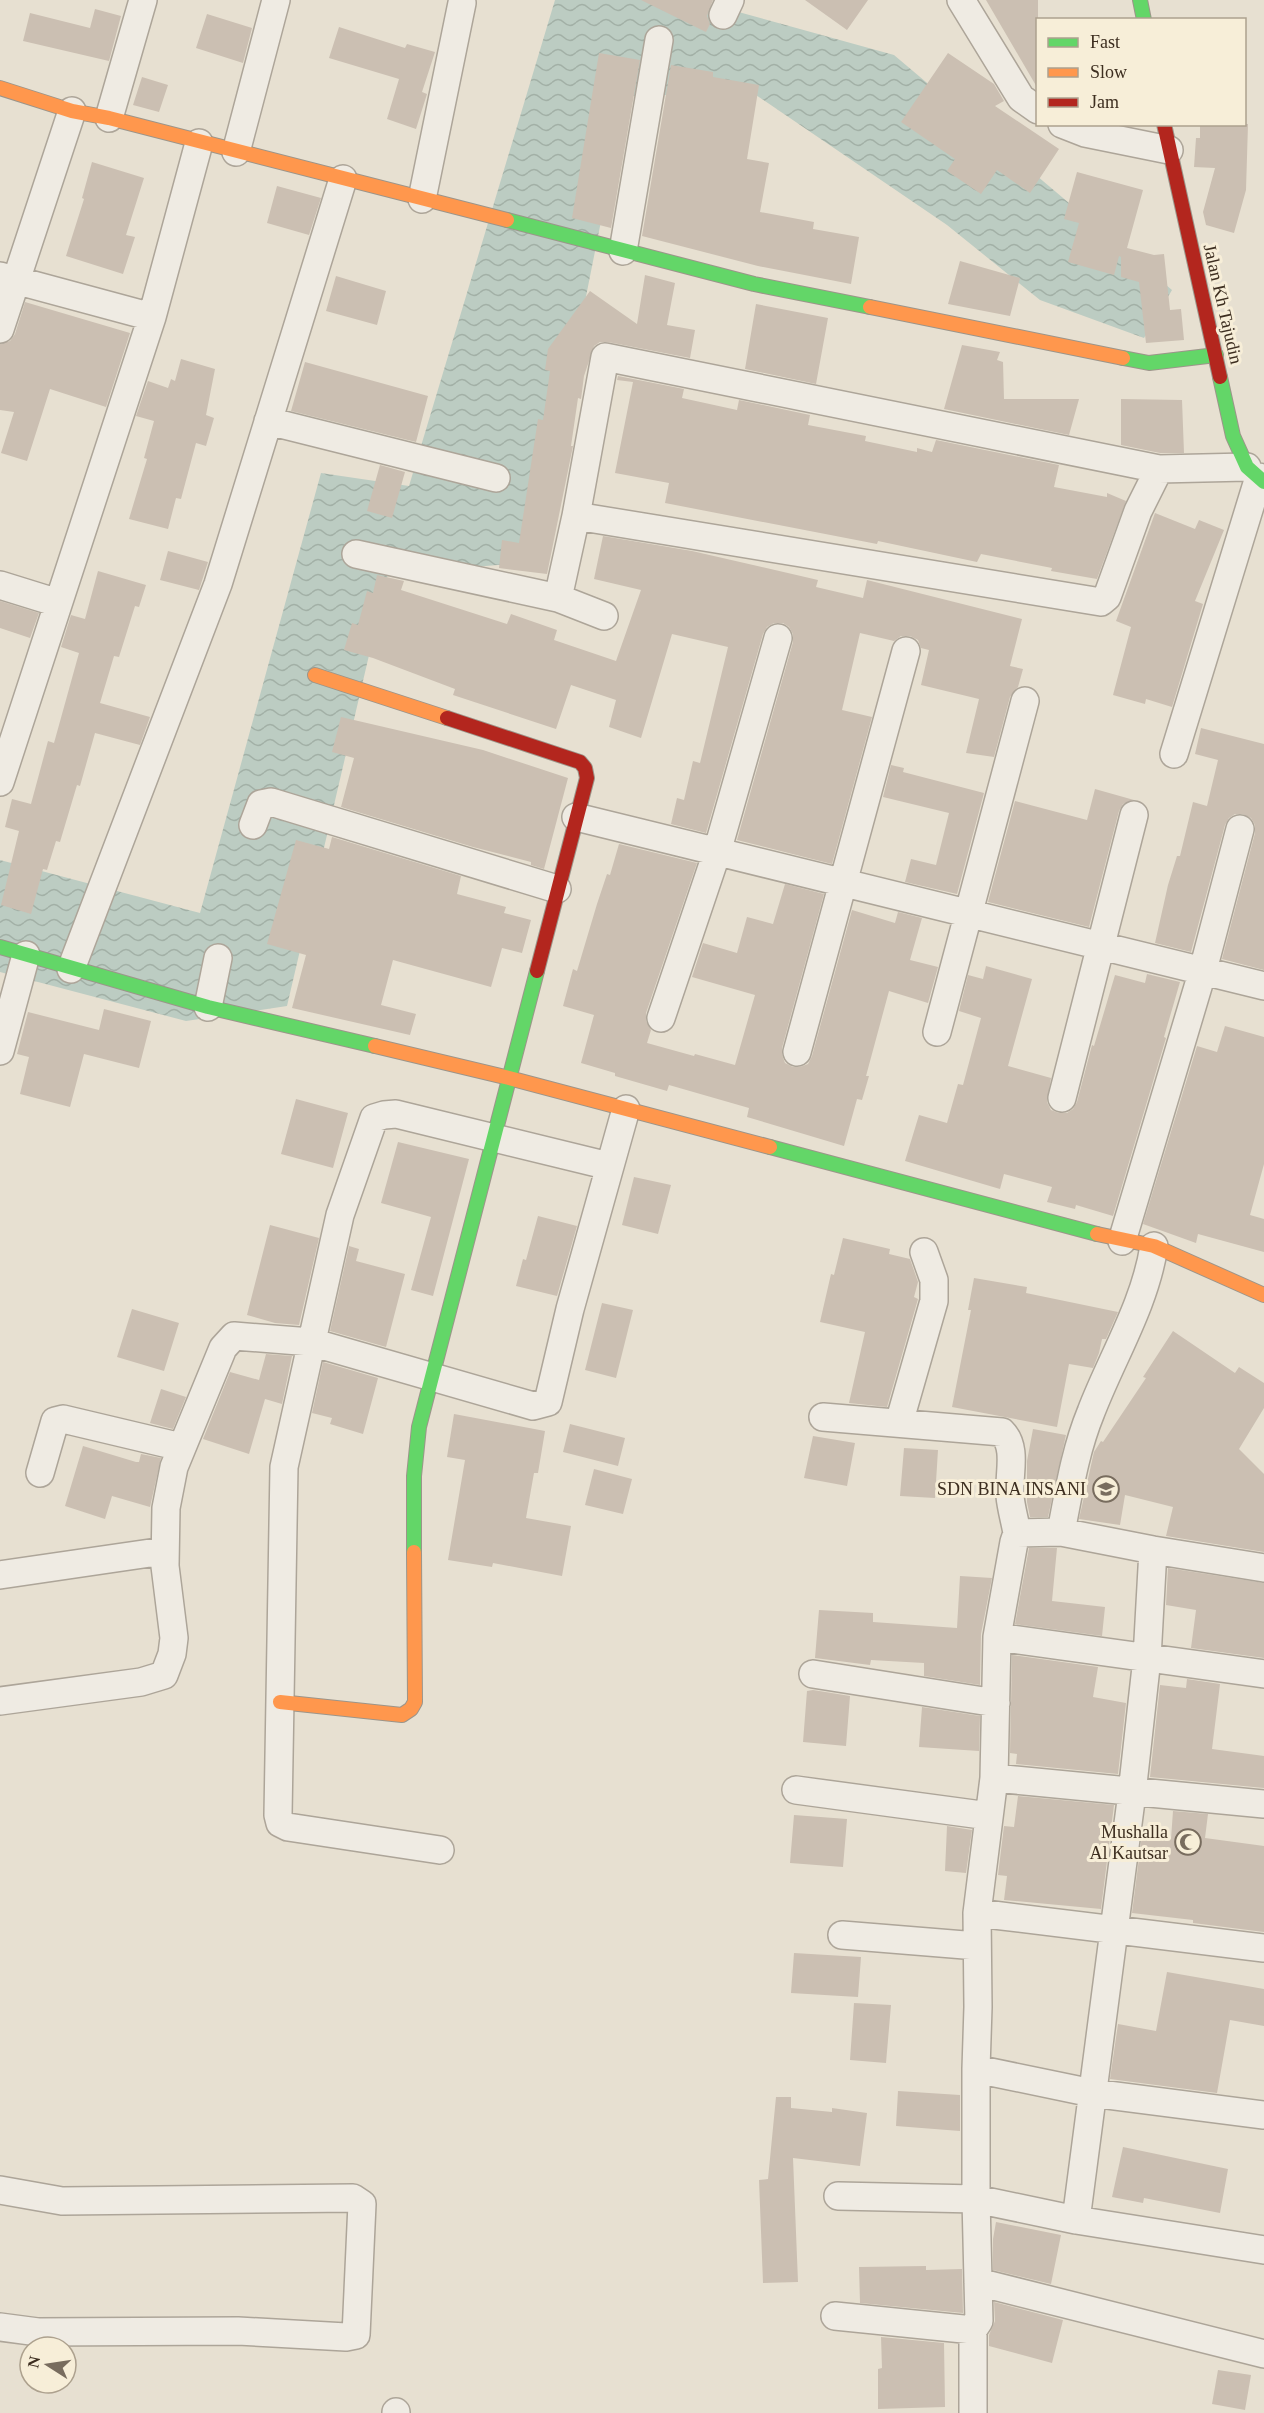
<svg xmlns="http://www.w3.org/2000/svg" width="1264" height="2413" font-family="'Times New Roman',serif">
  <style>
    .water { fill: url(#water-waves) }
    .building { fill: #cbbfb2 }
    .lines { fill: none; stroke-linecap: round; stroke-linejoin: round }
    .street-casing { stroke: #ada599; stroke-width: 30 }
    .fast-casing { stroke: #9c958a; stroke-width: 16 }
    .slow-casing { stroke: #9c958a; stroke-width: 16 }
    .jam-casing { stroke: #9c958a; stroke-width: 16 }
    .street { stroke: #efebe3; stroke-width: 27 }
    .fast { stroke: #63d668; stroke-width: 14 }
    .slow { stroke: #ff974d; stroke-width: 14 }
    .jam { stroke: #b3261e; stroke-width: 14 }
    .labels { text-anchor: middle; stroke-width: 6; stroke-linejoin: round; paint-order: stroke }
    .street-label { font-size: 18px; fill: #3d2e20; stroke: #f7eed8 }
    .poi-label { font-size: 18px; fill: #3d2e20; stroke: #f7eed8; text-anchor: end }
  </style>
  <defs>
    <pattern id="water-waves" width="16" height="10" patternUnits="userSpaceOnUse" patternTransform="scale(1.5)"><rect width="16" height="10" fill="#bcccc2"/><path d="M0 5q4-4 8 0t8 0" fill="none" stroke="#a2b0a6"/></pattern>
  </defs>
  <rect width="100%" height="100%" fill="#e7e0d1"/>
  <path class="water" d="M555,0H695L894,55L1172,290L1144,338L1040,300L947,225L753,93L626,96L533,562L388,574L287,1006L186,1021L0,972V860L200,913L321,473L409,486Z"/>
  <path class="building" d="M641,0H713L707,16L710,24L706,32Z
    M805,0H868L847,30Z
    M986,0H1038V89Z
    M95,9L121,16L109,61L23,41L30,13L90,28Z
    M207,14L252,28L243,63L196,48Z
    M339,27L405,48L407,44L435,52L422,92L427,94L416,129L387,119L399,79L329,58Z
    M599,53L640,60L611,228L572,218Z
    M948,53L994,84L1004,101L995,106L1059,149L1030,193L997,170L981,194L947,171L955,159L901,122Z
    M671,65L713,72V77L759,85L747,159L769,163L760,212L814,222L813,229L859,237L851,284L758,266L642,236Z
    M142,77L168,85L159,112L133,105Z
    M1200,124H1248L1246,190L1234,233L1206,225L1203,212L1215,168L1194,167L1196,138H1200Z
    M92,162L144,178L126,235L135,237L123,274L66,256L84,199L82,198Z
    M1077,172L1143,190L1127,248L1154,255L1164,254L1170,310L1181,309L1184,340L1146,343L1139,282L1121,277V257L1119,256L1114,275L1068,262L1079,223L1064,219Z
    M277,186L321,198L309,235L267,223Z
    M960,261L1020,278L1010,316L948,304Z
    M645,275L675,283L667,325L695,330L690,358L608,342H600L594,346L584,376L581,399L578,398L571,446H573L547,574L499,568L502,540L519,543L538,419L543,420L550,371L545,370L548,349L590,291L637,324Z
    M336,276L386,291L377,325L326,311Z
    M25,302L130,333L106,407L50,389L27,461L1,453L14,412L0,410V344L10,341L15,334Z
    M756,304L828,318L816,384L745,369Z
    M962,345L1000,352L997,360L1003,362L1004,399H1079L1069,435L944,409Z
    M181,359L215,369L206,415L214,418L206,446L196,443L181,499L176,498L168,529L129,519L147,459L144,458L154,421L136,416L148,381L168,388L171,379L175,381Z
    M305,362L428,396L416,442L291,411Z
    M618,376L684,389L682,398L737,410L739,400L810,415L808,425L866,436L865,441L917,452V448L932,452L936,440L1059,465L1054,487L1107,497V493L1126,501L1097,579L1051,571L1052,568L981,554L977,562L878,541L877,544L665,503L669,483L615,473L633,382L617,380Z
    M1121,399L1182,400L1184,453H1160L1121,445Z
    M380,465L405,472L392,518L367,511Z
    M1155,513L1195,529L1199,520L1224,530L1195,601L1203,604L1172,707L1146,699L1145,704L1113,695L1131,627L1116,621Z
    M603,536L692,551L818,580L816,587L863,598L867,580L1022,619L1010,666L1023,669L1018,687L1010,697L994,757L966,753L979,699L921,685L929,650L921,648L918,640L910,636H901L894,641L860,633L842,710L872,717L832,864L737,840L793,642V634L789,627L783,623H774L767,627L763,634L706,833L671,824L677,798L684,800L693,761L700,763L728,647L672,634L641,738L609,727L616,700L571,685L556,729L453,695L455,689L373,658L344,650L352,623L358,625L367,591L373,593L377,575L404,581L401,590L507,624L511,614L557,630L554,640L616,661L641,590L594,579Z
    M168,551L208,562L199,590L160,580Z
    M98,571L146,585L139,607L135,606L119,657L114,656L100,703L150,717L140,745L95,733L80,786L77,785L60,842L56,841L47,870L43,869L31,914L1,905L19,831L5,827L12,799L31,804L48,741L54,743L79,653L61,647L71,615L85,619Z
    M0,601L39,613L30,638L0,628Z
    M341,717L483,750L568,778L544,869L531,865V862L473,847L341,807L354,758L332,752Z
    M1201,728L1264,744V970L1222,959L1255,833V825L1251,818L1243,814H1235L1229,818L1225,825L1191,952L1155,943L1168,885L1177,856H1180L1193,802L1207,806L1218,760L1195,754Z
    M891,765L904,768L903,772L984,793L957,894L905,882L911,859L936,865L949,813L883,797Z
    M1095,789L1134,800L1123,804L1119,811L1089,927L988,902L1015,801L1087,820Z
    M332,837L461,876L457,894L506,907L504,913L531,920L522,953L502,948L491,987L393,960L381,1005L416,1014L410,1035L292,1008L306,955L267,944L296,840L329,849Z
    M619,844L697,863L646,1013V1021L651,1030L647,1043L694,1056L695,1054L735,1065L755,995L692,977L703,943L737,953L747,917L773,924L785,884L824,894L782,1048V1055L785,1063L793,1067H800L808,1064L812,1056L852,910L895,923L898,912L922,918L910,960L938,967L928,1003L889,991L866,1076H869L862,1100L857,1099L844,1146L747,1117L749,1108L669,1085L667,1091L615,1076V1073L581,1063L594,1015L563,1006L573,969L577,971L597,904L607,874L610,875Z
    M986,966L1032,979L1008,1066L1051,1078L1047,1102L1051,1110L1059,1113H1067L1073,1109L1077,1102L1092,1045L1094,1046L1115,975L1145,983L1147,974L1180,982L1164,1037L1166,1038L1113,1216L1076,1205L1075,1209L1047,1202L1052,1187L1004,1174L1000,1189L905,1161L919,1115L947,1123L958,1084L963,1085L981,1018L959,1011L968,975L983,979Z
    M104,1009L151,1021L139,1068L84,1054L70,1107L20,1094L29,1057L17,1054L28,1012L99,1030Z
    M1225,1026L1264,1037V1164L1250,1215L1264,1219V1252L1198,1234L1196,1243L1143,1224L1197,1046L1217,1052Z
    M296,1099L348,1113L333,1168L281,1154Z
    M398,1142L469,1159L433,1296L411,1290L431,1217L381,1203Z
    M634,1177L671,1185L658,1234L622,1225Z
    M538,1216L577,1226L557,1296L516,1286L523,1259L526,1260Z
    M270,1225L319,1238L299,1325L275,1323L247,1315Z
    M843,1238L890,1249L889,1254L910,1259L918,1282L914,1297L918,1299L887,1407L849,1403L865,1332L820,1322L831,1274L834,1275Z
    M349,1246L359,1249L356,1261L405,1274L386,1347L330,1331Z
    M974,1278L1027,1287L1026,1293L1118,1312L1106,1339H1102L1099,1353L1093,1368L1069,1364L1057,1427L952,1407L971,1310H968Z
    M602,1303L633,1310L616,1378L585,1370Z
    M132,1309L179,1323L164,1371L117,1357Z
    M1173,1331L1235,1373L1239,1367L1264,1383V1408L1239,1449L1264,1474V1552L1166,1536L1173,1507L1125,1495L1120,1525L1079,1519L1094,1452L1101,1441L1103,1442L1146,1378L1143,1377Z
    M266,1354L292,1356L282,1404L265,1399L249,1454L203,1439L230,1372L259,1380Z
    M323,1362L378,1378L363,1434L330,1424L332,1418L312,1413Z
    M161,1389L186,1397L173,1429L150,1423Z
    M454,1414L545,1431L538,1473H534L526,1518L571,1526L562,1576L493,1563L492,1567L448,1560L465,1460L447,1457Z
    M570,1424L625,1438L618,1466L563,1452Z
    M1033,1429L1066,1435L1048,1517H1030L1027,1502V1461Z
    M813,1436L855,1443L847,1486L804,1478Z
    M83,1446L136,1462H139L141,1454L161,1458L150,1507L112,1496L105,1519L65,1506Z
    M904,1448L938,1450L935,1498L900,1496Z
    M594,1469L632,1479L623,1514L585,1505Z
    M1029,1548H1057L1052,1601L1105,1607L1102,1636L1015,1624Z
    M1168,1568L1264,1583V1658L1191,1648L1196,1610L1166,1605Z
    M960,1576L992,1578L981,1634L980,1685L924,1676V1663L871,1660L870,1665L815,1658L819,1610L873,1613V1622L957,1628Z
    M1012,1655L1098,1667L1093,1697L1126,1703L1118,1774L1016,1764L1017,1754L1010,1753Z
    M1187,1679L1220,1684L1212,1749L1264,1756V1788L1150,1777L1160,1685L1186,1688Z
    M813,1690L850,1696L846,1746L803,1742L807,1691Z
    M922,1707L980,1716L979,1751L919,1747Z
    M1018,1796L1114,1805L1101,1909L1004,1900L1007,1876L998,1875L1004,1826L1014,1827Z
    M1173,1811L1208,1814L1205,1838L1264,1846V1932L1193,1923V1920L1132,1913L1142,1835L1171,1839Z
    M794,1815L847,1819L843,1867L790,1863Z
    M947,1826L972,1830L966,1873L945,1871Z
    M794,1953L861,1957L858,1997L791,1993Z
    M1167,1972L1264,1989V2026L1230,2020L1217,2093L1110,2079L1118,2024L1156,2031Z
    M854,2003L891,2005L886,2063L850,2060Z
    M898,2091L960,2095V2131L896,2126Z
    M776,2097H791V2108L832,2112V2108L867,2113L860,2166L793,2158L798,2282L763,2283L759,2180L768,2179Z
    M1123,2147L1228,2169L1220,2213L1144,2198L1143,2203L1112,2197Z
    M996,2222L1061,2235L1051,2284L993,2270V2239Z
    M926,2266V2270L962,2269L963,2313L860,2303L859,2267Z
    M994,2302L1063,2320L1052,2363L989,2346V2335L995,2321Z
    M881,2337L944,2343L945,2407L878,2409V2369L882,2368Z
    M1218,2370L1251,2375L1245,2410L1212,2404Z"/>
  <g class="lines">
    <g class="street-casing">
      <path id="street" d="M961,0L1021,98L1038,110
        M723,15L730,0
        M109,118L143,0
        M1062,124L1085,133L1169,150
        M236,152L276,0
        M422,199L462,3
        M623,251L659,40
        M0,276L152,317
        M0,329L72,111
        M268,421L496,478
        M576,516L1101,602L1107,597L1138,511L1159,469
        M356,554L558,598L604,616
        M0,585L58,603
        M558,598L576,516L605,357L1159,469L1247,467
        M1174,754L1259,477
        M0,782L152,317L199,143
        M576,817L1264,986
        M253,825L261,804L271,802L557,889
        M71,969L218,584L343,179
        M208,1007L218,958
        M661,1018L717,852L778,638
        M937,1032L1025,701
        M0,1051L26,955
        M797,1052L906,651
        M1062,1098L1134,815
        M1122,1241L1203,970L1240,829
        M823,1417L1002,1432C1018,1448 1008,1476 1010,1496C1011,1508 1015,1521 1017,1533
        M899,1423L934,1301V1280L924,1252
        M40,1473L55,1421L63,1419L181,1447
        M1061,1532C1069,1491 1075,1451 1091,1412C1112,1357 1145,1305 1154,1246
        M0,1575L164,1551
        M997,1637L1264,1674
        M813,1674L996,1703
        M0,1701L141,1682L164,1675L172,1654L174,1638L165,1566L166,1508L174,1467L223,1348L234,1336L311,1342L533,1406L548,1402L570,1309L626,1109
        M994,1778L1264,1804
        M796,1790L989,1816
        M440,1850L288,1827L280,1823L278,1815L284,1467L340,1215L374,1118L384,1115L396,1114L609,1166
        M977,1913L1264,1948
        M842,1935L977,1946
        M976,2069L1092,2093L1264,2115
        M0,2190L62,2201L353,2198L362,2204L356,2335L346,2337L238,2331L38,2332L0,2327
        M838,2196L976,2199L1076,2220L1264,2250
        M1076,2220L1132,1793L1147,1658L1153,1550
        M978,2282L1264,2354
        M835,2316L973,2330L979,2321L976,2199V2069L978,2007L977,1913L994,1778L997,1637L1014,1542L1017,1533L1061,1532L1153,1550L1264,1568
        M973,2330V2413
        M396,2413V2412"/>
    </g>
    <g class="fast-casing">
      <path id="fast" d="M1140,0L1144,20
        M507,220L754,284L870,307
        M1123,358L1149,363L1216,355
        M1220,377L1233,436L1247,467L1264,482
        M0,947L208,1007L375,1046
        M770,1147L1097,1234
        M414,1552V1476L419,1427L537,971"/>
    </g>
    <g class="slow-casing">
      <path id="slow" d="M0,88L72,111L109,118L507,220
        M870,307L1123,358
        M315,675L447,718
        M375,1046L509,1078L770,1147
        M1097,1234L1154,1246L1264,1295
        M280,1702L402,1715L411,1709L415,1702L414,1552"/>
    </g>
    <g class="jam-casing">
      <path id="jam" d="M1164,124L1220,377
        M447,718L580,762L585,768L587,778L537,971"/>
    </g>
    <use href="#street" class="street"/>
    <use href="#fast" class="fast"/>
    <use href="#slow" class="slow"/>
    <use href="#jam" class="jam"/>
  </g>
  <defs>
    <g id="school-ring" transform="scale(1.35)"><circle r="9.5" fill="#f7eed8" stroke="#786c5e" stroke-width="1.5"/><path d="M0-5L7-2L0 1L-7-2ZM-4 1L0 2.5L4 1V4Q0 6-4 4Z" fill="#786c5e"/></g>
    <g id="mosque-ring" transform="scale(1.35)"><circle r="9.5" fill="#f7eed8" stroke="#786c5e" stroke-width="1.5"/><path d="M3.5-4.9A6 6 0 1 0 3.5 4.9A5 5 0 1 1 3.5-4.9Z" fill="#786c5e"/></g>
  </defs>
  <g fill-rule="evenodd">
    <use href="#school-ring" x="1106" y="1489"/>
    <use href="#mosque-ring" x="1188" y="1842"/>
  </g>
  <g class="labels">
    <g class="street-label">
      <text transform="translate(1223 304) rotate(77)" y="6">Jalan Kh Tajudin</text>
    </g>
    <g class="poi-label">
      <text x="1086" y="1495">SDN BINA INSANI</text>
      <text x="1168" y="1838">Mushalla<tspan x="1168" dy="21">Al Kautsar</tspan></text>
    </g>
  </g>
  <rect x="1036" y="18" width="210" height="108" fill="#f7eed8" stroke="#ada18e" stroke-width="1.5"/>
  <rect x="1048" y="38" width="30" height="9" fill="#63d668" stroke="#ada18e" stroke-width="1.5"/>
  <text x="1090" y="48" font-size="18" fill="#3d2e20">Fast</text>
  <rect x="1048" y="68" width="30" height="9" fill="#ff974d" stroke="#ada18e" stroke-width="1.5"/>
  <text x="1090" y="78" font-size="18" fill="#3d2e20">Slow</text>
  <rect x="1048" y="98" width="30" height="9" fill="#b3261e" stroke="#ada18e" stroke-width="1.5"/>
  <text x="1090" y="108" font-size="18" fill="#3d2e20">Jam</text>
  <g transform="translate(48 2365) rotate(282)"><circle r="28" fill="#f7eed8" stroke="#ada18e" stroke-width="1.5"/>
  <path d="M0-4.5L10 22L0 15L-10 22Z" fill="#786c5e"/>
  <text y="-9" font-size="16" font-weight="bold" text-anchor="middle" fill="#3d2e20">N</text>
  </g>
</svg>
